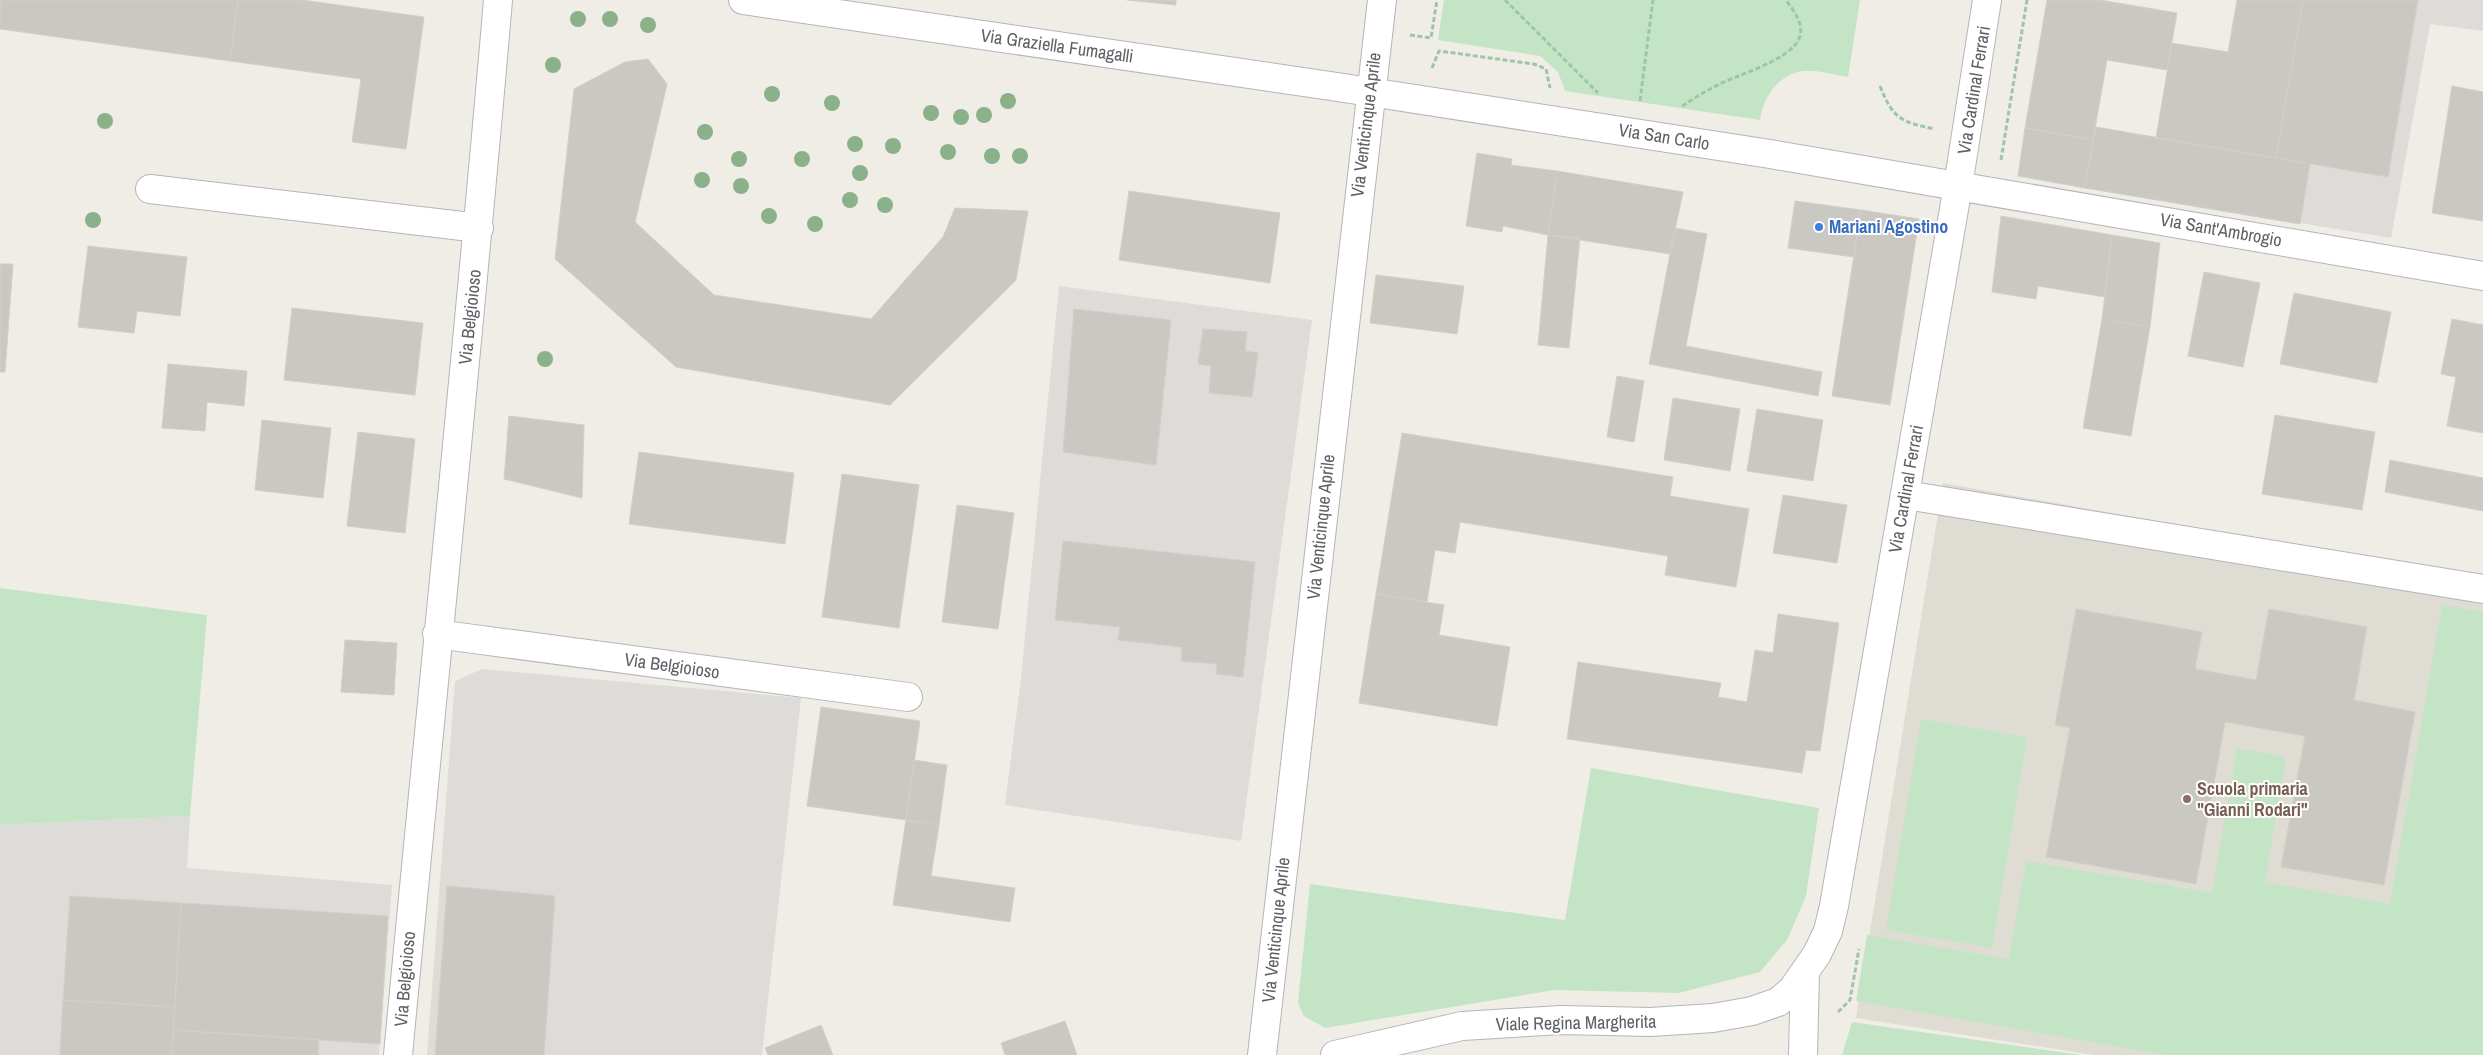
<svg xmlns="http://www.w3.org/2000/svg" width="2483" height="1055" font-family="'Archivo Narrow',sans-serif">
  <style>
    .industrial { fill: #dedcd8 }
    .education { fill: #dfdcd4 }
    .green { fill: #c4e5c5 }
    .building { fill: #cac8c2; stroke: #d3cfc4 }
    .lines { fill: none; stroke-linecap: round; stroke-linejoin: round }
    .minor-casing { stroke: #b3b5ba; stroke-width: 30 }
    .path { stroke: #9ec5aa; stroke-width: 3; stroke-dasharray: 5 2.5; stroke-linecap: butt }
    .minor { stroke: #fff; stroke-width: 28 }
    .tree { fill: #8bb18a }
    .shop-dot { fill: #3f7fe0; stroke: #fff; stroke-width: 2 }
    .education-dot { fill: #8d6e63; stroke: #fff; stroke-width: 2 }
    .labels { text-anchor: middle; stroke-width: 4; stroke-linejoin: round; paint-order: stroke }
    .street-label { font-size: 18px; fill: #5d6065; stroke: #fff }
    .shop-label { font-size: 18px; font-weight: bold; fill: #366cbe; stroke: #fff; text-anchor: start }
    .education-label { font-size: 18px; font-weight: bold; fill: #785e54; stroke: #fff; text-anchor: start }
  </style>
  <rect width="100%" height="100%" fill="#efede6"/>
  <path class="industrial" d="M2237,0H2483V31L2430,24L2391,238L2085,188L2096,127L2156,137L2172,43L2228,52Z
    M1059,286L1312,320L1241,841L1005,805L1021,678Z
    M482,669L801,698L762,1055H427L455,681Z
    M190,816L187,868L392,885L379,1055H0V825Z"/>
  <path class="education" d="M1943,483L2483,579V1055H2094L1856,1018Z"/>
  <path class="green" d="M1444,0H1860L1848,77C1834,75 1818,70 1805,71C1780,72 1763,97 1760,120L1565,91L1558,72L1540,56L1438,40Z
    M0,588L207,615L190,816L0,825Z
    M2442,605L2483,612V1055H2166L1856,1001L1867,935L2009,959L2026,861L2212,893L2237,748L2286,757L2265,882L2390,904Z
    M1921,719L2027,737L1992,948L1886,930Z
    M1591,768L1819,808L1806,896L1787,940L1760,972L1679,993L1554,990L1325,1028L1304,1016L1298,1003L1310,884L1565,920Z
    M1852,1022L2081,1055H1842Z"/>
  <path class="building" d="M0,0H238L230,61L0,29Z
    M238,0H302L424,17L406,149L352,142L361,79L230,61Z
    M1127,0H1176V5Z
    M2047,0H2100L2177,13L2167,70L2107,60L2093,140L2025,128Z
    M2237,0H2303L2276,158L2156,138L2172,43L2228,52Z
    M2303,0H2418L2388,177L2276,158Z
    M648,59L667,84L635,222L714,295L871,319L943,237L955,208L1028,211L1016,280L890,405L676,367L555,259L574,89L625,62Z
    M2452,86L2483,92V221L2432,213Z
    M2096,127L2310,164L2300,224L2085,188Z
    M2025,128L2093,140L2085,188L2018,176Z
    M1477,153L1512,159L1511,165L1557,171L1548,235L1503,226L1502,232L1466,226Z
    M1557,171L1683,192L1670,254L1548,235Z
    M1129,191L1280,213L1270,283L1119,260Z
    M1795,201L1861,210L1854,257L1788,248Z
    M1861,210L1919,219L1890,405L1832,396Z
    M2001,216L2112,235L2105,297L2038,286L2036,299L1992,292Z
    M1675,228L1707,234L1686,346L1822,372L1818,396L1649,364Z
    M1548,235L1580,238L1569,348L1538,345Z
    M2112,235L2160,243L2150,327L2102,319Z
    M88,246L187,257L180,316L137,311L134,333L78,327Z
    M0,264H13L5,372H0Z
    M2204,272L2260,283L2243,367L2188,356Z
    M1376,275L1464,286L1457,334L1370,323Z
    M2294,293L2391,312L2377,383L2280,364Z
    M292,308L423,323L415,395L284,380Z
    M1074,309L1171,320L1156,465L1063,452Z
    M2102,319L2150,327L2131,436L2083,428Z
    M2452,319L2483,325V433L2447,426L2456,377L2441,374Z
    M1203,329L1247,332L1245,351L1258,353L1252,397L1209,393L1211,366L1198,364Z
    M168,364L247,371L244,406L207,402L205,431L162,428Z
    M1617,376L1644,381L1634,442L1607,437Z
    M1673,398L1740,409L1730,471L1664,460Z
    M1757,409L1823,420L1813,481L1747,471Z
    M2275,415L2375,432L2362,510L2262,494Z
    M509,416L584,425L582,498L504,479Z
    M262,420L331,428L323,498L255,490Z
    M358,432L415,439L405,533L347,526Z
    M1402,433L1673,477L1670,496L1749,509L1736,587L1665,575L1668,556L1460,522L1455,553L1435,550L1427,602L1376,594Z
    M639,452L794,473L785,544L629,524Z
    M2390,460L2483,478V511L2385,492Z
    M842,474L919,485L899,628L822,617Z
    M1783,495L1847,505L1837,563L1773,553Z
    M957,505L1014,513L998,629L942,622Z
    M1063,541L1255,562L1243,677L1216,674L1217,664L1181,661L1182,647L1118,640L1120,627L1055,620Z
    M1376,594L1444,605L1439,635L1510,647L1497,726L1359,703Z
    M2076,609L2202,632L2195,669L2256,680L2269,609L2367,627L2354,700L2415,712L2384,885L2281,867L2305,736L2225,722L2196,884L2046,857L2070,728L2055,725Z
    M1778,614L1839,623L1820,751L1806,750L1802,773L1567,739L1578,662L1721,683L1718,697L1747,702L1755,650L1773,653Z
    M345,640L397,643L394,695L341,692Z
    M821,707L920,721L906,820L807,806Z
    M914,760L947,765L939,825L906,820Z
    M906,820L939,825L931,876L1015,888L1010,922L893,905Z
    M447,886L555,896L544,1055H435Z
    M70,896L181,903L175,1007L63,1000Z
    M181,903L388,916L380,1044L173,1030Z
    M63,1000L175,1007L172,1055H60Z
    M1065,1021L1077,1055H1005L1001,1043Z
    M821,1025L833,1055H768L765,1048Z
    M173,1030L319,1040L318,1055H172Z"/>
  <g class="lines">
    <g class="minor-casing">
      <path id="minor" d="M743,0L1344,88L1770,154L2483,276
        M150,189L479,228
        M1906,495L2483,589
        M437,634L908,697
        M398,1055C431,703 468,352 498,0
        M1262,1055L1382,0
        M1335,1055L1462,1026L1561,1020L1650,1022L1713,1018L1752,1011L1778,1002L1792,990L1817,954L1828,931L1834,906L1958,186L1987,0
        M1803,1055L1805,973"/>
    </g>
    <path class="path" d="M1505,0L1598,93
      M1410,35L1431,38L1437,0
      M1432,68L1439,51L1534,64L1546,69L1550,88
      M1880,86C1893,119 1901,122 1935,129
      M1640,101L1653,0
      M1682,106C1692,100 1702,93 1712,88C1734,75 1788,62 1799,39C1805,25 1794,11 1786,0
      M2001,160L2027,0
      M1838,1012L1850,1000L1859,949"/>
    <use href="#minor" class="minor"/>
  </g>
  <g class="tree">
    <circle cx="578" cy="19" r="8"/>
    <circle cx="610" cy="19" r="8"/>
    <circle cx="648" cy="25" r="8"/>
    <circle cx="553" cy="65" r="8"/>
    <circle cx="772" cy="94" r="8"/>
    <circle cx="1008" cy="101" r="8"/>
    <circle cx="832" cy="103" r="8"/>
    <circle cx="931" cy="113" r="8"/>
    <circle cx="984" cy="115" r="8"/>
    <circle cx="961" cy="117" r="8"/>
    <circle cx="105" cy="121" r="8"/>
    <circle cx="705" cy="132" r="8"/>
    <circle cx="855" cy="144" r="8"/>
    <circle cx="893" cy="146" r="8"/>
    <circle cx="948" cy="152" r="8"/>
    <circle cx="992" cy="156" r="8"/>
    <circle cx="1020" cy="156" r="8"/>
    <circle cx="739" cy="159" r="8"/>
    <circle cx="802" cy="159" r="8"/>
    <circle cx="860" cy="173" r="8"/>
    <circle cx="702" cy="180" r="8"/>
    <circle cx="741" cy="186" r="8"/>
    <circle cx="850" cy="200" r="8"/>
    <circle cx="885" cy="205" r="8"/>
    <circle cx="769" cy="216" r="8"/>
    <circle cx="93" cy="220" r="8"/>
    <circle cx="815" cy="224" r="8"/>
    <circle cx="545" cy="359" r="8"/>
  </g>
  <circle class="shop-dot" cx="1819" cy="227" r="5"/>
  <circle class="education-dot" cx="2187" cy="799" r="5"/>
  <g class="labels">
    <g class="street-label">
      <text transform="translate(1057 46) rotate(8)" y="6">Via Graziella Fumagalli</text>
      <text transform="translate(1974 90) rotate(-81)" y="6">Via Cardinal Ferrari</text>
      <text transform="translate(1366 125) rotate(-83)" y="6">Via Venticinque Aprile</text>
      <text transform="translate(1664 137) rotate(9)" y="6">Via San Carlo</text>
      <text transform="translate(2221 230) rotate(10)" y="6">Via Sant'Ambrogio</text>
      <text transform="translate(470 317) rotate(-84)" y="6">Via Belgioioso</text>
      <text transform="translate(1906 489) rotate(-80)" y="6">Via Cardinal Ferrari</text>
      <text transform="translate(1321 527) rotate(-84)" y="6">Via Venticinque Aprile</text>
      <text transform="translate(672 666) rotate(8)" y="6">Via Belgioioso</text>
      <text transform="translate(1276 930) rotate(-84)" y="6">Via Venticinque Aprile</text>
      <text transform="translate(405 979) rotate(-85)" y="6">Via Belgioioso</text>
      <text transform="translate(1576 1023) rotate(-1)" y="6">Viale Regina Margherita</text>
    </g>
    <g class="shop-label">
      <text x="1829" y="233">Mariani Agostino</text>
    </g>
    <g class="education-label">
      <text x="2197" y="795">Scuola primaria<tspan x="2197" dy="21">"Gianni Rodari"</tspan></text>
    </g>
  </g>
</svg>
